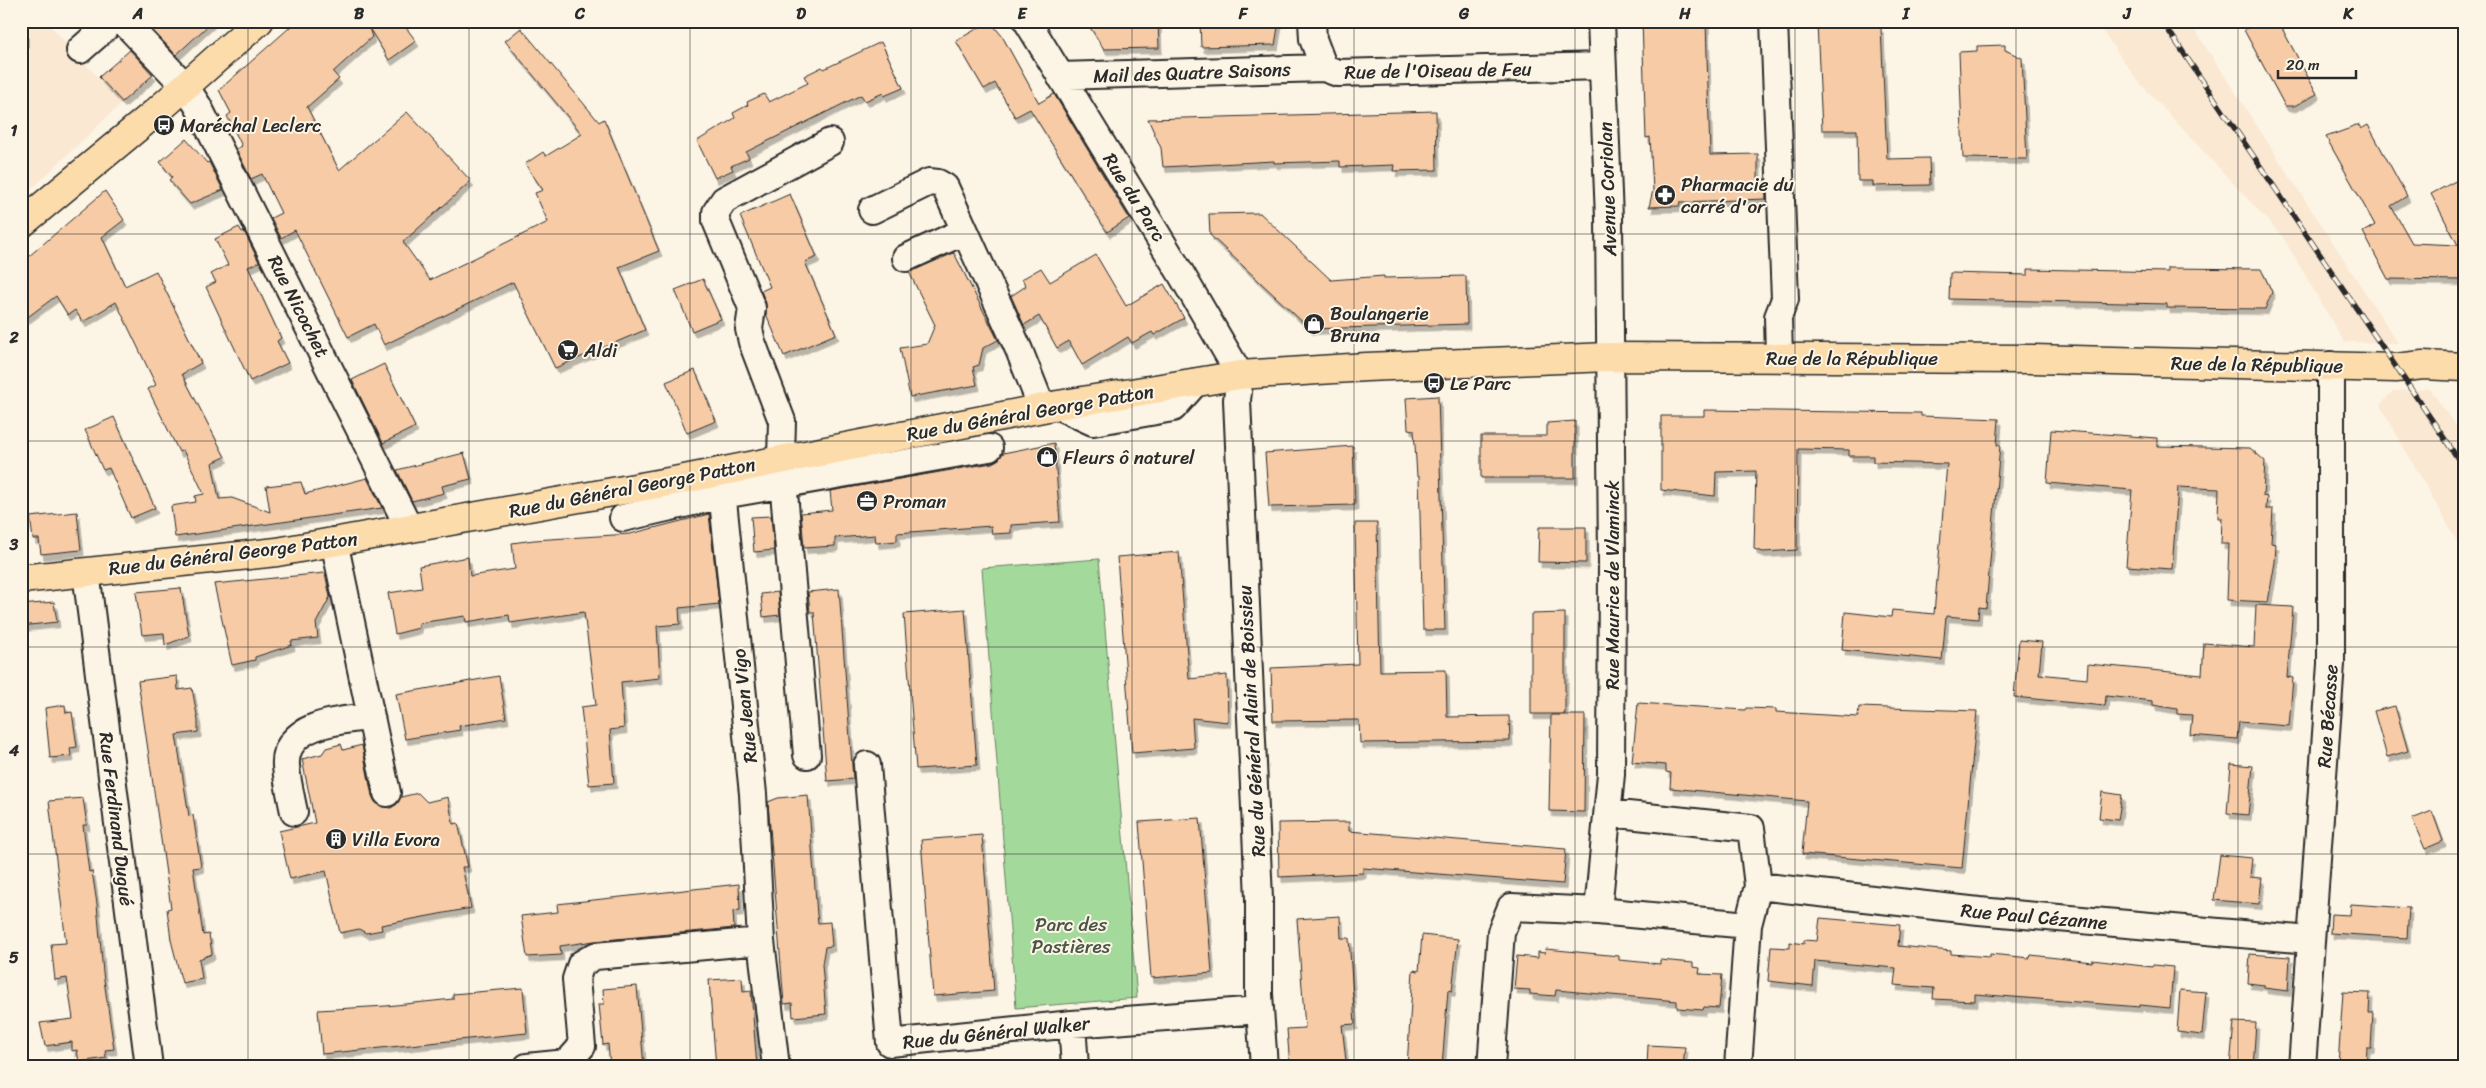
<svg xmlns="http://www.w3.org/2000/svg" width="2486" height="1088" font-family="Sriracha,sans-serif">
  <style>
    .built { fill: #fae8d2 }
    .green { fill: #a4d99c; stroke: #688264 }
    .building { fill: #f7cba6; stroke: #2b2b2b; filter: url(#shadow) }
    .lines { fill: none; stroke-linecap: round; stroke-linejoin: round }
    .minor-casing { stroke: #2b2b2b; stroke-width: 30 }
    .major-casing { stroke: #2b2b2b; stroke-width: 31 }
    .minor { stroke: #fcf5e5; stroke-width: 26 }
    .major { stroke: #fddcac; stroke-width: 28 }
    .rail-casing { stroke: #2b2b2b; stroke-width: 5.5 }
    .rail { stroke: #fcf5e5; stroke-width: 4; stroke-dasharray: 11; stroke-linecap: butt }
    .grid { fill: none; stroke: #2b2b2b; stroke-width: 1; stroke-opacity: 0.55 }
    .labels { text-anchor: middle; stroke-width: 4; stroke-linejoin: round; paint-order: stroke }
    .street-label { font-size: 19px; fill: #2b2b2b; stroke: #fcf5e5 }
    .poi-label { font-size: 19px; fill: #2b2b2b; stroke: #fcf5e5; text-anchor: start }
    .park-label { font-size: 19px; fill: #495647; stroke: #fcf5e5 }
    .neatline { fill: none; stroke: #2b2b2b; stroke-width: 2 }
    .grid-label { font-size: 16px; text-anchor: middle; font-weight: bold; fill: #2b2b2b }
  </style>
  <defs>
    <filter id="shadow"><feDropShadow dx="3" dy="5.5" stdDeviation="0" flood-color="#0004"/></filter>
  </defs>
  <rect width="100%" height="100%" fill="#fcf5e5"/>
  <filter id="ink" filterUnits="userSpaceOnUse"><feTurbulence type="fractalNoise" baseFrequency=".02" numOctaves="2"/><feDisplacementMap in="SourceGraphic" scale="10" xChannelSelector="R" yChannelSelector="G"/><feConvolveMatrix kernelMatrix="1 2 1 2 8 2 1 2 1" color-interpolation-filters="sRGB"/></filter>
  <g filter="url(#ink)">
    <path class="built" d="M21,21H46L122,103L21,199Z
      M2095,21H2189L2398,343L2344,342L2282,236L2138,81Z
      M2430,389L2465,439V555L2380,405L2393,391Z"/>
    <path class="green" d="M21,31L28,38V47L21,53Z
      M1099,559L1137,998L1016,1008L982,568Z"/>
    <path class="building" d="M144,21H213L176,55Z
      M297,21H401L416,41L389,60L369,28L372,37L333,72L339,79L307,107L339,170L407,112L471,181L403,242L430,280L548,222L535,193L543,190L525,164L543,152L546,156L582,134L505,41L521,28L599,122L604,119L659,251L619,267L645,330L555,368L513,282L384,345L374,324L348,337L295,230L281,238L271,218L281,213L262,174L251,179L236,149L242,146L227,116L231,113L219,90Z
      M990,21L1002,36L1039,103L1054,94L1129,218L1107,232L1030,109L1015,117L995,83L984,89L956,41Z
      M1086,21H1158L1159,48L1104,49Z
      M1200,21H1279L1275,45L1201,47Z
      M1642,21H1706L1710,155L1758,154V179H1765L1766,199L1680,202L1679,206L1649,207L1653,190L1650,137L1646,138Z
      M1835,21H1865L1881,28L1887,159L1929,158L1930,185L1873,186V181H1858L1857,130H1822L1817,23Z
      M2261,21H2278L2317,94L2294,106H2285L2244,30Z
      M881,42L903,88L884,96L883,93L865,101L861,95L746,152L749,158L731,166L733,170L715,178L697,141L735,118L733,113L748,105L747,102L764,94L769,102L808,83L804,76L822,67L824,69Z
      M2005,45V50L2022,58L2027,159L1963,158L1959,52L1977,51V46Z
      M130,50L153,75L122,102L99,77Z
      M1436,111L1437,170L1393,171L1394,165L1340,167V161L1274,163V161L1163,167L1161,148L1148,119Z
      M2359,125L2361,129L2368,125L2407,196L2391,206L2412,243L2458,245L2431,194L2465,176V266L2461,268V280L2388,279L2363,232L2375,225L2326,137Z
      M186,139L207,163L209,162L223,190L190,204L169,180L172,177L160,162Z
      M105,191L124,220L102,237L125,286L156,271L201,363L182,374L225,457L212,463L219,499L232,498L270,512L266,486L301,482L305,494L367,478L382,508L175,537L171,506L196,502L195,496L204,494L183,450L179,452L148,389L156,385L116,302L83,322L75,310L68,315L56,296L21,322V263Z
      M790,194L817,257L805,262L836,334L784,356L766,314V303L761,291L770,287L740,216Z
      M1260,213L1331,280L1384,276V278L1466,276L1467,324L1310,329L1210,235L1209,214Z
      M239,227L242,232L244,231L259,262L248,267L281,338L277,341L288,363L250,381L206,287L216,282L211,274L228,265L215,239Z
      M954,253L998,340L983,348L979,365L973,367L977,385L910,397L900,348L927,344L935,325L909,272Z
      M1096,255L1126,306L1164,284L1184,318L1154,335L1152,332L1132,343L1128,337L1082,365L1069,341L1057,348L1039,316L1024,325L1011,296L1026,286L1022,279L1041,268L1050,282Z
      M2168,268L2261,269L2272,292L2265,309L2167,308V304L1949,299L1950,273L2028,275V269L2168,272Z
      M703,279L721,319L692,331L675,290Z
      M384,364L415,427L383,443L352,380Z
      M695,370L716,421L687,433L666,382Z
      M1438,396L1445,630H1423L1419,476H1417L1414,430L1408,429L1406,398Z
      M1704,410L1921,413V416L1999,419L1997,445H2000L1986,608L1979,607L1978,619L1946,616L1942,660L1842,650L1845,612L1891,617L1892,610L1934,614L1947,464L1873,462V456H1849V450L1798,449L1797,550L1763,552L1754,549L1756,471L1716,472L1715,496L1661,490V416H1704Z
      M114,417L155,508L131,518L109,468L103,470L85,430Z
      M1575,421V478H1481V436H1547V423Z
      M2051,430L2157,438V446L2250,448L2265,461L2263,496L2267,497L2266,509H2273L2271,543L2276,544L2275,562L2268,602L2227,600L2229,544H2221L2222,518H2218L2219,489L2178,487L2172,569L2126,566L2132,490L2047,483Z
      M1054,443L1060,522L1011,525V533L992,534L991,526L897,533V541L876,543L875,535L835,538V546L804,548L801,513L832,510L830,491L992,463L999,459L1003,453Z
      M1353,446L1355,505L1269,507L1265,453Z
      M464,453L471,479L442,486L444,493L412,501L397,470Z
      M77,512L81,550L41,554L39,539H33L30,517Z
      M709,514L719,604L679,608L680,624L657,626L660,678L621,682L624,728L610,730L614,783L589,785L581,707L596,705L584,612L510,623L509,615L466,622L465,616L419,623V628L395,634L388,593L422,588L419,566L468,557L470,576L515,569L512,543L534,540L630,534Z
      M771,516L774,550L754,552L751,517Z
      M1355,523H1377L1380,671L1446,670L1447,717L1509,716L1510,741L1360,743L1359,720L1273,721L1271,668L1358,664Z
      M1539,527H1586V563L1538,562Z
      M1179,552L1189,679L1227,675L1228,722L1192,718L1194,748L1132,753L1117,557Z
      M325,573L330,597L316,623L318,638L291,641L292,645L255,657V660L232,665L214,584Z
      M181,588L189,636L165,645L164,633L142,635L136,592Z
      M839,589L853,779L827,781L814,612H810L808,592Z
      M778,592L780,615L763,617L761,594Z
      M54,602L57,622L21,626V605Z
      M2256,605L2293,607L2287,677L2293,678L2289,726L2239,722L2237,739L2190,735L2192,715L2177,714V709L2153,705V701L2106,696L2105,706L2014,697L2019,640L2042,642L2039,674L2087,679L2088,664L2202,675L2204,643L2254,647Z
      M965,609L977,765L916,769L904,614Z
      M1565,613V714H1531V614Z
      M177,676L178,690L192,688L198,721V732L176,735L189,816L193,815L201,867L193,868L203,935L209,934L212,954L199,959L202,979L182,983L171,940L167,909L171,908L138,681Z
      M499,676L506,718L459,726L460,730L405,739L396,694Z
      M1638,703L1745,710L1746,708L1776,709V712L1858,717L1859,707L1977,711L1962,868L1802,854L1807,801L1670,788L1671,773L1666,772V765L1632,762Z
      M65,705L66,713L72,712L77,747L70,748L71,756L50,758L45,708Z
      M2395,706L2408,751L2387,757L2374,711Z
      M1551,715H1585L1584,812L1549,811Z
      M341,744L343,750L362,745L372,796L375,802L382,807L391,808L397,804L401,797L418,793L427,802L448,797L453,824L458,823L468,867H462L471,908L381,925L382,930L366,933L359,929L340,933L326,871L290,879L279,831L315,823L302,759L322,754L326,748Z
      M2231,764L2253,766L2248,815L2227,813Z
      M2102,792L2122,795L2118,820L2099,818Z
      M808,795L817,915L818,923L830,922L832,946L825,947L822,964L826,1014L793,1017L792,1003L784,1004L768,802L778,798Z
      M83,798L87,825H83L89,872L92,871L97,904L103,973L114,1049L105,1050L106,1058L79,1062L77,1050L72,1051V1042L45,1046L40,1023L73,1019L67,978L55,980L51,944L66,943L49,801Z
      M2432,811L2443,841L2425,849L2412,819Z
      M1200,818L1212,973L1151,978L1139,822Z
      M1349,822V831L1566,849L1563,884L1363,868V873L1279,877L1278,823Z
      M982,835L994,991L933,996L921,840Z
      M2220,855L2252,858L2250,877L2262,878L2259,904L2214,900Z
      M739,884L740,910L733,911L734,928L594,941L560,946L561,955L527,957L521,916L558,912L557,904Z
      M2351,904L2409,908L2407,938L2330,933L2331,914L2350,915Z
      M1340,916L1341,938H1349L1355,1024L1342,1025L1346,1061L1338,1062L1339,1067H1290L1287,1029L1305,1028L1297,919Z
      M1820,918L1900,925L1898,946L1951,951V954L1990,957V954L2030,958L2031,955L2092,962V960L2152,967L2153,965L2173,967L2170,1008L2140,1005V1007L1975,994V1001L1933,999L1934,988L1894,985L1896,968L1815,961L1813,986L1768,981L1771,947L1790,948V942L1804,944V940L1817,941Z
      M1422,935L1458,939L1452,991L1448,990L1442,1067H1407L1413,970L1419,971Z
      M1546,949L1619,956V960L1640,962L1660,964V960L1693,963V967L1700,968L1699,974L1722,975L1719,1008L1704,1007L1703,1010L1677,1008V1001L1556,990L1555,996L1530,994V990L1514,989L1517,956L1538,958V952L1545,953Z
      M2250,954L2290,957L2288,991L2264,988V985L2248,983Z
      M742,978L743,992L751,991L757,1067H716L709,980Z
      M637,986L644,1067H610L608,1044L603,1045L599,1004H604L603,989Z
      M523,988L527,1033L322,1054L318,1010L386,1006L453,999V994Z
      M2180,990L2206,992L2202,1035L2177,1032Z
      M2343,992L2370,993L2369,1013H2373L2371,1048H2367L2366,1067L2338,1065Z
      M2234,1022L2256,1023L2253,1067H2230Z
      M1648,1045L1685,1047L1683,1067H1647Z"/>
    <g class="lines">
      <g class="minor-casing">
        <path id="minor" d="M123,21L185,86L198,106L409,528
          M1027,21L1180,272L1240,375L1237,400L1259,899V994L1264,1067
          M1312,21L1313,39L1324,68L1338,73L1602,66
          M1601,21L1609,218L1612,561L1611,774L1598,911L1748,925
          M1774,21L1785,299L1778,317L1779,357
          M80,50L113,21
          M1060,76L1324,68
          M872,210L929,182L938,183L945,187L1019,350L1042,408
          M906,258L965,231
          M1056,405L1093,422L1173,408L1196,382
          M623,518L723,495L989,448
          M334,541L387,793
          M86,572L149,1067
          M807,755L781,458L782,421L752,342L749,329L752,308L716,221V212L724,200L830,142
          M867,765L890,1043L1072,1024L1260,1010
          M294,812C291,797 287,781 286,766C283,723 342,720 371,717
          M1609,813L1751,828L1758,886L1748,925L1738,1067
          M1758,886L1979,911L2310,940
          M761,941L776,1067
          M1072,1024L1075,1067
          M527,1067L567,1063L582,1046L576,979L581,964L595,956L761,941L753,794L720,471
          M1491,1067L1501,932L1511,907L1598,911
          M2302,1067L2331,664V365"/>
      </g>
      <g class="major-casing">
        <path id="major" d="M21,224L156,112L259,21
          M21,579L277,552L674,481L1058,405L1240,375L1366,367L1609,357L2033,359L2396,368L2423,365L2465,367"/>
      </g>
      <use href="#minor" class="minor"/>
      <use href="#major" class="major"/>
      <g class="rail-casing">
        <path id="rail" d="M2162,21L2465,469"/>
      </g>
      <use href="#rail" class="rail"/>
    </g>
  </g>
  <path class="grid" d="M248,21V1067M469,21V1067M690,21V1067M911,21V1067M1132,21V1067M1354,21V1067M1575,21V1067M1795,21V1067M2016,21V1067M2238,21V1067M21,234H2465M21,441H2465M21,647H2465M21,854H2465"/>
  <defs>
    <g id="bus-disc" transform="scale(1.125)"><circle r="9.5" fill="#2b2b2b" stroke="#fcf5e5"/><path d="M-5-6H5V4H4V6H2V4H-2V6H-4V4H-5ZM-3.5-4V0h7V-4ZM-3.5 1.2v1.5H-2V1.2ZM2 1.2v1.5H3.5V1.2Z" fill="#fff"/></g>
    <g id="pharmacy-disc" transform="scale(1.125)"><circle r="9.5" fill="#2b2b2b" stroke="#fcf5e5"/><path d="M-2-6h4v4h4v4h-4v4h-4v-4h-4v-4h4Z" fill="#fff"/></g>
    <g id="shop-disc" transform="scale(1.125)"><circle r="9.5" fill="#2b2b2b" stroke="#fcf5e5"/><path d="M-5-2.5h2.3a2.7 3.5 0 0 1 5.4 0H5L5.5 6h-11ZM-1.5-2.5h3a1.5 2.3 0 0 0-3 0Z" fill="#fff"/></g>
    <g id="supermarket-disc" transform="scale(1.125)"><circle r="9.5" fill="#2b2b2b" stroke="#fcf5e5"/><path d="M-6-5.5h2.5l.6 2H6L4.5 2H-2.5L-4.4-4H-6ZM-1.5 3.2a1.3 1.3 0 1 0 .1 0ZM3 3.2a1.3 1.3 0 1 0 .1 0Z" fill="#fff"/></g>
    <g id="office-disc" transform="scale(1.125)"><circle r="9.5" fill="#2b2b2b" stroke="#fcf5e5"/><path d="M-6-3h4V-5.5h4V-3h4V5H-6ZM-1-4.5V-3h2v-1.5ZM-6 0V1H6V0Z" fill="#fff"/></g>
    <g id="building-disc" transform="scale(1.125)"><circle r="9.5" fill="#2b2b2b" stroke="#fcf5e5"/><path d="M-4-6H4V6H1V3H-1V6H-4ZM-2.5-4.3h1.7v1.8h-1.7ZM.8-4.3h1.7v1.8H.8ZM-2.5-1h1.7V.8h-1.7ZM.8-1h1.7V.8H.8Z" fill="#fff"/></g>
  </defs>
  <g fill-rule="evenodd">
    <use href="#bus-disc" x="164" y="125"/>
    <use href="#pharmacy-disc" x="1665" y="195"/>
    <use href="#shop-disc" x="1314" y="324"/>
    <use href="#supermarket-disc" x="568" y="350"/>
    <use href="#bus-disc" x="1434" y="383"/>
    <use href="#shop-disc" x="1047" y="457"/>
    <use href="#office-disc" x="867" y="501"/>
    <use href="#building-disc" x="336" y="839"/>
  </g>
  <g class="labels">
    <g class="street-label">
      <text transform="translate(1438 70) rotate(-1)" y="7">Rue de l'Oiseau de Feu</text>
      <text transform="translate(1192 72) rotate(-2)" y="7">Mail des Quatre Saisons</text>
      <text transform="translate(1607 189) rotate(-92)" y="7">Avenue Coriolan</text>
      <text transform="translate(1135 197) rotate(58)" y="7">Rue du Parc</text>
      <text transform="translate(299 306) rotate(63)" y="7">Rue Nicochet</text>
      <text x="1852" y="365">Rue de la République</text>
      <text transform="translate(2257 364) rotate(1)" y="7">Rue de la République</text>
      <text transform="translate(1030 412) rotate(-10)" y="7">Rue du Général George Patton</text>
      <text transform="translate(632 487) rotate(-11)" y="7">Rue du Général George Patton</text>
      <text transform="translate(233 553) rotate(-7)" y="7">Rue du Général George Patton</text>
      <text transform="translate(1612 585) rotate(-90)" y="7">Rue Maurice de Vlaminck</text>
      <text transform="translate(744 706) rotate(-96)" y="7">Rue Jean Vigo</text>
      <text transform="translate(2327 716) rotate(-86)" y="7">Rue Bécasse</text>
      <text transform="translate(1251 721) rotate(-93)" y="7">Rue du Général Alain de Boissieu</text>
      <text transform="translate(117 819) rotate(83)" y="7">Rue Ferdinand Dugué</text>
      <text transform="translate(2034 916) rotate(5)" y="7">Rue Paul Cézanne</text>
      <text transform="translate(996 1032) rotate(-6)" y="7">Rue du Général Walker</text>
    </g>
    <g class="poi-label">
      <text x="180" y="132">Maréchal Leclerc</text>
      <text x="1681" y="191">Pharmacie du<tspan x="1681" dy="22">carré d'or</tspan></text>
      <text x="1330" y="320">Boulangerie<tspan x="1330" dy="22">Bruna</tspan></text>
      <text x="584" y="357">Aldi</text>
      <text x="1450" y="390">Le Parc</text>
      <text x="1063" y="464">Fleurs ô naturel</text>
      <text x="883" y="508">Proman</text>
      <text x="352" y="846">Villa Evora</text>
    </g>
    <g class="park-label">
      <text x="1071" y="931">Parc des<tspan x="1071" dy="22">Pastières</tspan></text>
    </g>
  </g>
  <rect width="2486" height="1088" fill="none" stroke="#fcf5e5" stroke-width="55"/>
  <path d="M2278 70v8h78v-8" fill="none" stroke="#2b2b2b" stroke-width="2.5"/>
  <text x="2286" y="70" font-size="15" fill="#2b2b2b" stroke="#fcf5e5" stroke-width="4" paint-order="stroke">20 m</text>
  <rect x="28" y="28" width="2430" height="1032" class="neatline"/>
  <g class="grid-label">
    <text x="138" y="19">A</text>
    <text x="359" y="19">B</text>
    <text x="580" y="19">C</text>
    <text x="801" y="19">D</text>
    <text x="1022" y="19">E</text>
    <text x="1243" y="19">F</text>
    <text x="1464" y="19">G</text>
    <text x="1685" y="19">H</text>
    <text x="1906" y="19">I</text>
    <text x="2127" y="19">J</text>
    <text x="2348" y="19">K</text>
    <text x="14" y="136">1</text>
    <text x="14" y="343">2</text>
    <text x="14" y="550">3</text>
    <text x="14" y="756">4</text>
    <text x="14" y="963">5</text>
  </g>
</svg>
